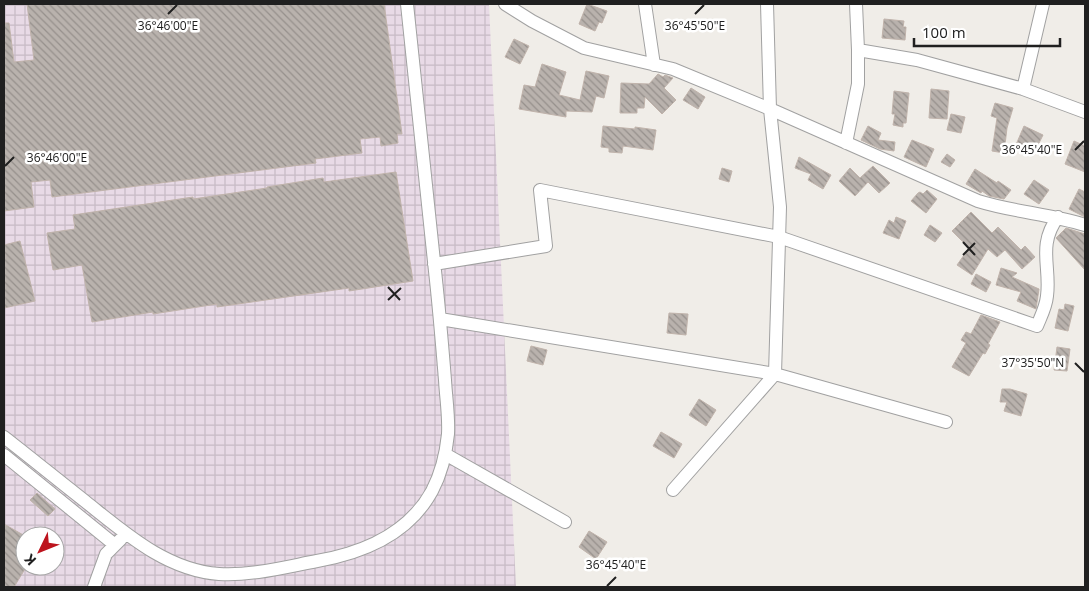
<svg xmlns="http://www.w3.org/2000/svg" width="1089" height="591" font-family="'Open Sans',sans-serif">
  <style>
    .industrial { fill: url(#industrial-grid); fill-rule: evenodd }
    .building { fill: url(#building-back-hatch); stroke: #c0b3ab }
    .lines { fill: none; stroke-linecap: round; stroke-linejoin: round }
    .minor-casing { stroke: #a1a1a1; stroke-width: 14 }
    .minor { stroke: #fff; stroke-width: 12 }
    .ticks { fill: none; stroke: #202020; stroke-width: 2 }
    .ticks-label { font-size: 12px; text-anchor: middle; fill: #202020; stroke: #fff; stroke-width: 5; stroke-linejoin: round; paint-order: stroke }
  </style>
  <defs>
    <pattern id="industrial-grid" width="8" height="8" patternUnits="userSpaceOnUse" patternTransform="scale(1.25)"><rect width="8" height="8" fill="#e8dae6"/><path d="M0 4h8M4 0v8" fill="none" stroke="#c7bbc5"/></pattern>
    <pattern id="building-back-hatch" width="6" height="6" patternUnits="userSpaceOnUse" patternTransform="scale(1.25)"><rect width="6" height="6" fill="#b9b2ad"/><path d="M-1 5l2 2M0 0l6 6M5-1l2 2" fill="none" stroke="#96908c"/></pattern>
  </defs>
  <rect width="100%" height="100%" fill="#f0ede8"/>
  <path class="industrial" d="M4,4H489L516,587H4ZM25,536H55V566H25Z"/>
  <path class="building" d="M27,4H384L402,134H397L398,143L381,146L380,137L360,139L362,153L315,159L316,163L52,197L50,180L31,182L34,207L4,211V23H9L14,62L34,60Z
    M587,4L607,11L602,23L599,22L595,31L579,24Z
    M884,19L904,21L903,27H906L905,40L882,38Z
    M514,39L529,46L520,64L505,57Z
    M542,64L566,72L559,95L580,100L586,71L609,76L604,98L596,96L592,112L566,111V117L519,109L524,85L535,87Z
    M658,74L663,77L665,75L673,78L664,88L676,100L662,114L645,97L644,108H637V113H620L621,83L649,84Z
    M691,88L705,97L698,109L683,100Z
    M931,89L949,91L947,119L929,118Z
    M894,91L909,93L906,123H903V127L893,125L895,114H892Z
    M995,103L1013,108L1007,128L1004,153L992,151L997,118L991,116Z
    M951,114L965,117L961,133L947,130Z
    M603,126L635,129V127L656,130L653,150L623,146L622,153L609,152V148L601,147Z
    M868,126L881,133L878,140L895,142L894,151L880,149L861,140Z
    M1024,126L1043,135L1033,155L1015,147Z
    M912,140L934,149L926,167L904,157Z
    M1074,141L1085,146V172L1065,164Z
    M947,154L955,160L950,167L941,162Z
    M799,157L831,175L823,189L808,180L811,174L795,168Z
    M873,166L890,183L879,193L868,182L855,196L839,181L850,168L860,178Z
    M722,168L732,171L729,182L719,179Z
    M975,169L997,183L998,181L1011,190L1004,199L989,196L982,191L981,193L966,184Z
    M396,172L413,281L349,291V288L217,307V304L153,314V312L92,322L82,265L53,270L47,233L75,229L73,215L193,197V199L267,188V187L323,178L324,182Z
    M1034,180L1049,190L1039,204L1024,194Z
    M1079,189L1085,192V217L1069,209Z
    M927,190L937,199L926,213L911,201L918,193L920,192L923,194Z
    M971,212L992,233L998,227L1021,250L1025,246L1035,257L1022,269L1005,250L997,257L988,249L972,275L957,265L969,248L952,231Z
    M896,217L906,221L899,239L883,233L889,220L894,223Z
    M930,225L942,233L935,242L924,235Z
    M1066,228L1085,234V270L1056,238Z
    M20,241L35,301L4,308V245Z
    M1001,268L1017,273L1012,277L1039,289L1036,309L1017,301L1021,292L996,285Z
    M976,274L991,282L986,292L971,284Z
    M1065,304L1074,306L1068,331L1055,328L1059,309L1064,310Z
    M669,313L688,314L686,335L667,333Z
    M981,315L1000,322L988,344L990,345L985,354L983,353L969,376L952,367L966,343L961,340L966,332L971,334Z
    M531,346L547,350L543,365L527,361Z
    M1057,347L1070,349L1067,371L1054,370Z
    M1002,389H1010L1027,394L1021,416L1004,411L1007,402H1000Z
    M699,399L716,410L706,426L689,415Z
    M661,432L682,444L674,458L653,446Z
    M37,493L55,509L48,516L30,500Z
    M4,524L25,536V569L14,587H4Z
    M589,531L607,542L596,559L579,547Z"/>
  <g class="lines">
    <g class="minor-casing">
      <path id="minor" d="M505,4L532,21L584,48L673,69L770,109L978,201C1013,212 1050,214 1085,225
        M645,4L654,65
        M856,4L858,50
        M1023,89L1043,4
        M846,143L858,84V50L917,60L1023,89L1085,112
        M434,264L546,246L540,190L779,237L1037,326C1041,316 1046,307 1047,296C1051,267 1037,245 1058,217
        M440,319L775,374L946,422
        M4,437C31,458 58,480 86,502C125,533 166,570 219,574C251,576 285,567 317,561C363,553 408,535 432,491C441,474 446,454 448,434C449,416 446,398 445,380C442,343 439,307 435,271C425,182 416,93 407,4
        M445,454L565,522
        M4,455L115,545
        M673,490L775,374L780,207L770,109L767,4
        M94,587L106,554L121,539"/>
    </g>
    <use href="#minor" class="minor"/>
  </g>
  <path class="ticks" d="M168,14L177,5M695,14L704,5M1075,150L1084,141M5,166L14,157M963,242L975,255M963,255L975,243M388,287L400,300M388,300L401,288M1075,363L1084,372M607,586L616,577"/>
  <g class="ticks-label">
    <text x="168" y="30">36°46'00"E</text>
    <text x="695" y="30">36°45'50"E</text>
    <text x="1032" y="154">36°45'40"E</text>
    <text x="57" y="162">36°46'00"E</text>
    <text x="1033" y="367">37°35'50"N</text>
    <text x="616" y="569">36°45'40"E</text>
  </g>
  <rect width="1089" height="591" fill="none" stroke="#202020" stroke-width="10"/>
  <g transform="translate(40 551) rotate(227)"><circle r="24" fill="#ffffff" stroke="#a6a6a6"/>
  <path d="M0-4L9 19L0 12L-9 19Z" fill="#bd141e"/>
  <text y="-8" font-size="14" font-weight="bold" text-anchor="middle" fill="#202020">K</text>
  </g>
  <path d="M914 38v8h146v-8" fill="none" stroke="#202020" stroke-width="2.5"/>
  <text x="922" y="38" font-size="15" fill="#202020" stroke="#ffffff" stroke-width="4" paint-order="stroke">100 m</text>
</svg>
